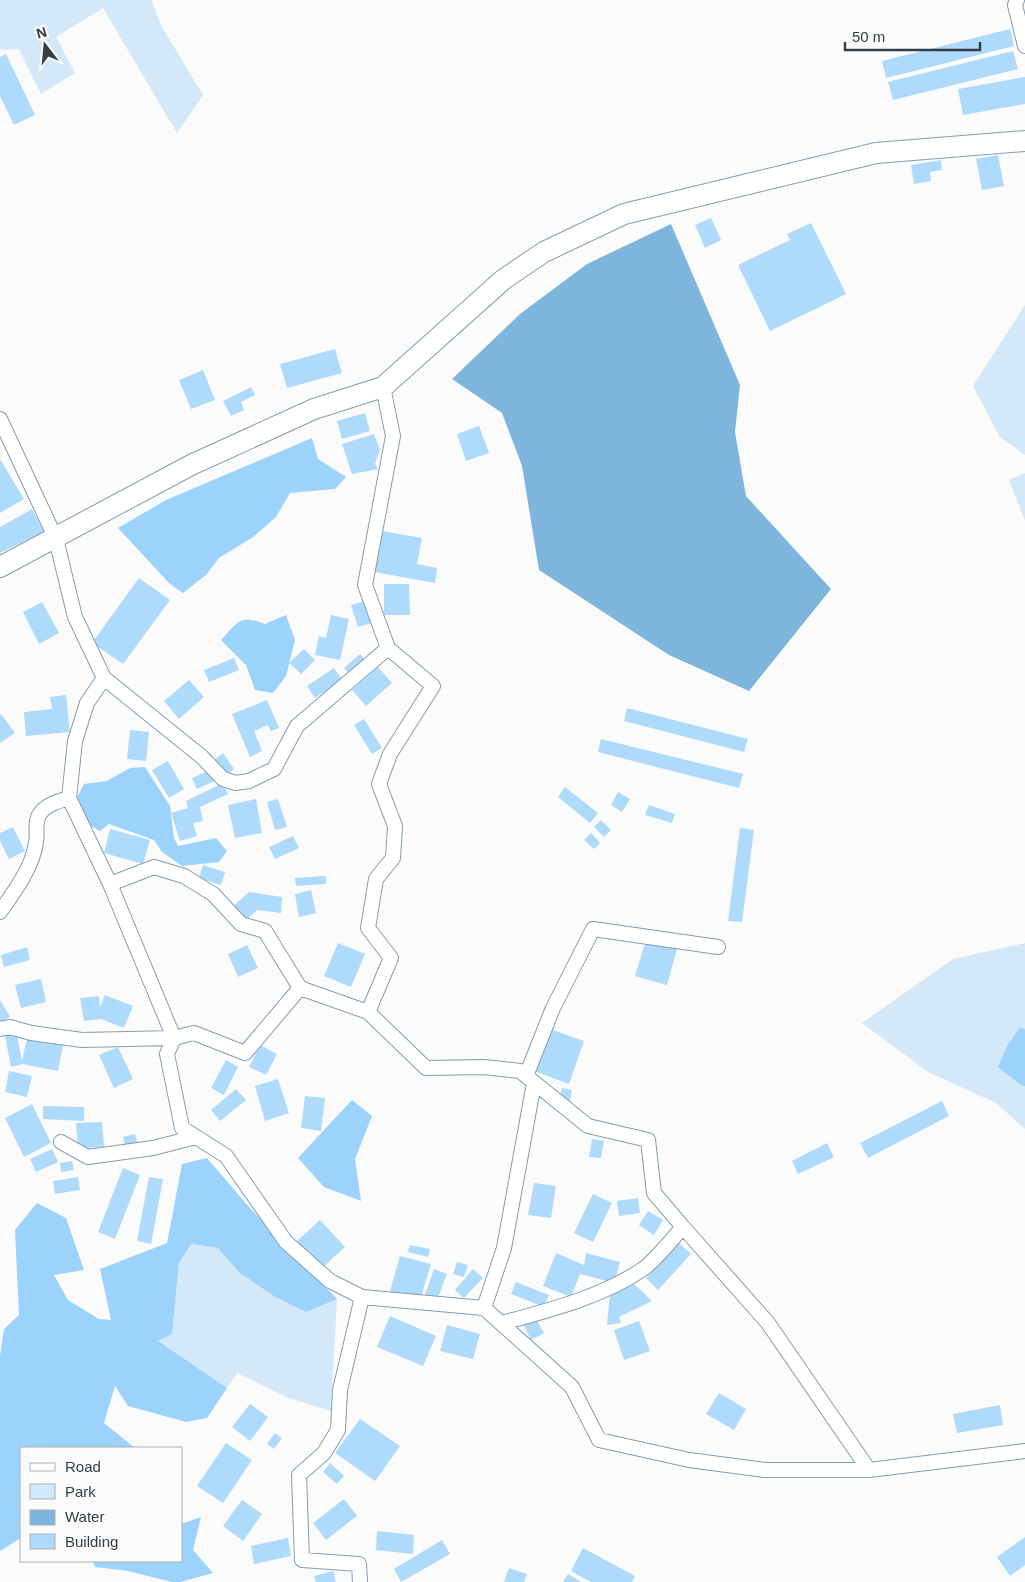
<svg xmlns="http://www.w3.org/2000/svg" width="1025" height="1582" font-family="Arial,sans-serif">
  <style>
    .green { fill: #d3e8f9 }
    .forest { fill: #9cd3fd }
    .water { fill: #7eb5dd }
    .building { fill: #aedafb }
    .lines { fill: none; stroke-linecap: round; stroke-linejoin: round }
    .street-casing { stroke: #829db2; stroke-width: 16 }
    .secondary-casing { stroke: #829db2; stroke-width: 22 }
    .street { stroke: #fff; stroke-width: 14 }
    .secondary { stroke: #fff; stroke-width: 20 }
  </style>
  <rect width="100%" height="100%" fill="#fbfbfb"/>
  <path class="green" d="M0,0H151L162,27L203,95L177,133L103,8L56,37L75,73L41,94L19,49L0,50Z
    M1025,305V455L1000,437L973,386Z
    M1025,473V521L1009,480Z
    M1025,943V1029L1020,1028L1022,1086H1025V1129L996,1103L928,1072L862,1023L953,959Z
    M191,1244L218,1248L241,1273L306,1312L337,1299L331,1411L289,1398L237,1373L227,1388L157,1341L172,1334L179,1263Z"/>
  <path class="forest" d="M312,438L318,459L346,477L335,489L290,493L276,517L253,537L219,558L206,575L183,593L170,584L118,528L166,500Z
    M286,615L295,640L286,676L273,693L255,690L246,665L221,640C238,622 239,614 265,624Z
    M145,767L170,806L174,838L178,846L216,838L227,851L219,862L182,866L162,852L154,840L109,824L100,831L91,826L76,799L84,784L107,781L130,768Z
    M1020,1028L1025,1029V1086H1022L998,1067L1008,1044Z
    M352,1100L372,1116L355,1159L361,1201L324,1187L298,1158Z
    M207,1158L249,1207L337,1299L306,1312L274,1296L240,1273L218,1248L191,1244L179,1263L172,1334L158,1341L227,1388L207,1418L186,1422L128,1406L115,1386L104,1423L135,1448H21V1538L0,1551V1356L4,1329L19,1315L15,1230L37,1203L66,1218L84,1270L54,1275L68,1300L99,1319L111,1320L100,1269L167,1243L182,1164Z
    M201,1517L193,1550L213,1573L180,1582H172L128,1571L95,1567L93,1561H181V1524Z"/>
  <path class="water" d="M671,224L740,385L735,432L746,496L831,589L749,691L669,655L539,570L522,466L502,413L452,379L520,314L587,264Z"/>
  <path class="building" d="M1010,29L1014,46L886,78L882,61Z
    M1013,51L1018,69L893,100L888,82Z
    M6,54L35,115L14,125L0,96V57Z
    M1025,77V104L963,115L958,89Z
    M998,155L1004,186L982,190L976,159Z
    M941,160L942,170L930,172L931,181L914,184L911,165Z
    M711,218L721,240L705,248L695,225Z
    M811,223L846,294L770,331L738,265L790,240L787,234Z
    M335,349L342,373L287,388L280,364Z
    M203,370L215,400L191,409L179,380Z
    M251,387L255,395L241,402L244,410L231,416L223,401Z
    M365,413L370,431L342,439L337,421Z
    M479,426L489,453L466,461L457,434Z
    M374,434L380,450L375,464L378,469L352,474L342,444Z
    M0,459L24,499L0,513Z
    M32,509L44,532L0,553V527Z
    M382,531L422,538L417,564L437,568L435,583L374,572Z
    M139,578L170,600L123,664L92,643Z
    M384,584H409L410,615H384Z
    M365,601L372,623L358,627L351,605Z
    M42,602L59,633L39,644L23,612Z
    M331,615L349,619L340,660L315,655L319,636L326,638Z
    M304,649L315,660L301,674L289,663Z
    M360,654L366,661L350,675L344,668Z
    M234,658L239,670L209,682L204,670Z
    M378,667L392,683L366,706L352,690Z
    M334,668L342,680L315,698L307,686Z
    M189,680L204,697L179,719L164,701Z
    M66,695L70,732L26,736L24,712L52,709L50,697Z
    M267,700L279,728L271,731L268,725L254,731L262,751L250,757L232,714Z
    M627,708L748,739L744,752L624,721Z
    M1,714L15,733L0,743V715Z
    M364,719L382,748L372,754L354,725Z
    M130,730L149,732L146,761L127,759Z
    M601,739L743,774L739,788L598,752Z
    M223,753L234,769L226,775L215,759Z
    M168,761L184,789L169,798L152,770Z
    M212,769L217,780L197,789L192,778Z
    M223,783L228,794L200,807L203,821L193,823L197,836L180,841L171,813L188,808L186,801Z
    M565,787L598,813L590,823L558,797Z
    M618,792L630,799L622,812L611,805Z
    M256,799L262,833L235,838L228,805Z
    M278,799L287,827L275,830L267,802Z
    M649,805L675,814L672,823L645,815Z
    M601,820L611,830L604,837L594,827Z
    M13,827L25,851L9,859L0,841V833Z
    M740,828L754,830L742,922L728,921Z
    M110,829L150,840L143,864L104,853Z
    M591,833L600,843L594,849L584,840Z
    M293,836L299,848L275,859L269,847Z
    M203,865L225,872L221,885L199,878Z
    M326,876V884L296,886L295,878Z
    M311,890L316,913L299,917L295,894Z
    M249,892L282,897L281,913L257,910L245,921L231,908Z
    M646,940L677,949L667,985L635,976Z
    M338,943L365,954L351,987L324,976Z
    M247,945L258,968L238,977L228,954Z
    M27,947L30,960L4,967L1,955Z
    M41,979L46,1002L21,1008L15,985Z
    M105,995L133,1006L124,1028L101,1019L84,1021L80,998L99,996L100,1007Z
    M0,1000L10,1017L0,1023Z
    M550,1029L584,1041L569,1084L534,1071Z
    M17,1034L22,1061L27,1038L63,1045L58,1071L22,1064L11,1067L5,1036Z
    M260,1045L277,1054L266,1075L249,1067Z
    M118,1047L133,1079L114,1088L99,1055Z
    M226,1060L238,1067L224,1095L211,1088Z
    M9,1071L32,1076L27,1097L5,1092Z
    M278,1079L289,1113L265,1121L255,1086Z
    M562,1088L572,1090L570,1101L559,1099Z
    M236,1089L246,1100L220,1121L211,1110Z
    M305,1096L325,1098L321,1131L301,1128Z
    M942,1101L949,1116L868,1158L860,1143Z
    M32,1104L51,1143L24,1157L5,1118Z
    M43,1106L84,1107V1121L43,1119Z
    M102,1122L104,1147L78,1148L76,1123Z
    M135,1134L138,1145L126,1148L123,1137Z
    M592,1139L604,1141L601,1158L589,1157Z
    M827,1143L834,1157L798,1174L792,1161Z
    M52,1149L58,1162L36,1172L30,1159Z
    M72,1161L74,1170L61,1172L60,1163Z
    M123,1168L140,1175L115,1239L98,1232Z
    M78,1177L80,1190L55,1194L53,1181Z
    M149,1177L163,1179L151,1244L137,1241Z
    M534,1183L556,1186L551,1218L528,1215Z
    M593,1194L612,1203L593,1242L574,1233Z
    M638,1198L640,1213L619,1216L617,1201Z
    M648,1211L663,1220L654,1235L639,1225Z
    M320,1220L345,1247L322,1268L297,1241Z
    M679,1243L691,1254L658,1290L646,1278Z
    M410,1245L430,1249L428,1257L408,1252Z
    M556,1253L584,1265L586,1253L620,1262L614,1283L580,1274L571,1297L543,1286Z
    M400,1256L431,1264L420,1300L390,1291Z
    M457,1262L468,1265L464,1277L453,1274Z
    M434,1269L447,1274L437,1300L425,1295Z
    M473,1269L483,1278L464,1298L455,1290Z
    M516,1282L549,1295L544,1307L511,1294Z
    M633,1283L652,1301L619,1317L621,1323L607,1325L610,1293Z
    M390,1316L436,1336L423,1366L377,1347Z
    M536,1319L544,1333L531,1340L524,1326Z
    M639,1321L650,1351L624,1360L614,1330Z
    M447,1325L480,1334L473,1359L440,1351Z
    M719,1393L746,1409L734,1430L706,1414Z
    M250,1404L268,1417L250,1441L232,1427Z
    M1000,1405L1003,1425L957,1433L953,1414Z
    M360,1419L400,1446L375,1481L335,1453Z
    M275,1433L282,1438L274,1449L267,1444Z
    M226,1443L252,1460L223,1503L197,1486Z
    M330,1463L344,1476L337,1484L323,1472Z
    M344,1499L357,1516L326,1540L313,1523Z
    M242,1500L262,1514L243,1541L223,1526Z
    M377,1531L414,1535L413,1554L376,1550Z
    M1025,1537V1565L1010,1576L997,1557Z
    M288,1538L291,1556L254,1564L251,1546Z
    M442,1540L450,1554L401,1582L394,1569Z
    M583,1548L635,1576L632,1582H591L571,1571Z
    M509,1568L527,1574L524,1582H504Z
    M333,1571L336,1582H316L314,1576Z
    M568,1574L581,1582H563Z"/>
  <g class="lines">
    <g class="street-casing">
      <path id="street" d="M1017,0L1015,5L1025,46
        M383,387L393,436L365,585L388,648L433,686L390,754L379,784L395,826L393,858L376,879L368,928L391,958L368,1012L426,1068L484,1067L520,1071L588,1126L648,1140L654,1193L683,1227
        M0,419L56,539L75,617L104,678L87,703L75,741L69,798L110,884L174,1038L167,1054L182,1128L226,1156L286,1242L330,1281L362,1297L484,1308L572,1387L599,1440L689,1460L765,1470H869L1025,1451
        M104,678L202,757L223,779L236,783L249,781L274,769L297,726L388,648
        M110,884L154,867L184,876L213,894L241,924L265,931L300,988L368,1012
        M0,912C14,892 33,867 36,842C38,832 34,825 39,815C45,805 59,801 69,798
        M0,1029L10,1027L31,1033L82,1040L174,1038L194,1033L245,1053L300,988
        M526,1076L553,1008L593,929L718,947
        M61,1142L88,1157L153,1148L196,1137
        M484,1308L504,1248L534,1083
        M502,1323C550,1310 602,1297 643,1269C658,1258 671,1240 683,1227L768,1323L869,1470
        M360,1582L359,1564L302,1560L299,1475L324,1453L338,1430L340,1390L362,1297"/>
    </g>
    <g class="secondary-casing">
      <path id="secondary" d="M0,567L191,465L314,409L383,387L504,279L544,252L624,214L876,153L1025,141"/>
    </g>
    <use href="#street" class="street"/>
    <use href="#secondary" class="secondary"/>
  </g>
  <rect x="20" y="1447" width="162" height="115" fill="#fbfbfb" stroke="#abb0b3"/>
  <rect x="30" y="1463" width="25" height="8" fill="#ffffff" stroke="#abb0b3"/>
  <text x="65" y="1472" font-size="15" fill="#333f48">Road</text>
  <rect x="30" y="1484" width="25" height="15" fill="#d3e8f9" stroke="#abb0b3"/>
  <text x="65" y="1497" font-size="15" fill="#333f48">Park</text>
  <rect x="30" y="1510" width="25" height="15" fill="#7eb5dd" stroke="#abb0b3"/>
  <text x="65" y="1522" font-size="15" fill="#333f48">Water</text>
  <rect x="30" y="1534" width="25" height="15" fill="#aedafb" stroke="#abb0b3"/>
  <text x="65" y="1547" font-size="15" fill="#333f48">Building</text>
  <g transform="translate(45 45) rotate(344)" stroke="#fbfbfb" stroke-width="4" paint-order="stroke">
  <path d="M0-4L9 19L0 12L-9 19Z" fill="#333f48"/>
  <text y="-8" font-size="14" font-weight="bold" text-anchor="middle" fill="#333f48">N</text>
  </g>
  <path d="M845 42v8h135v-8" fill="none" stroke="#333f48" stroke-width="2.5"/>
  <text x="852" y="42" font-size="15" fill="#333f48" stroke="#fbfbfb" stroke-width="4" paint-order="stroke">50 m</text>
</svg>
